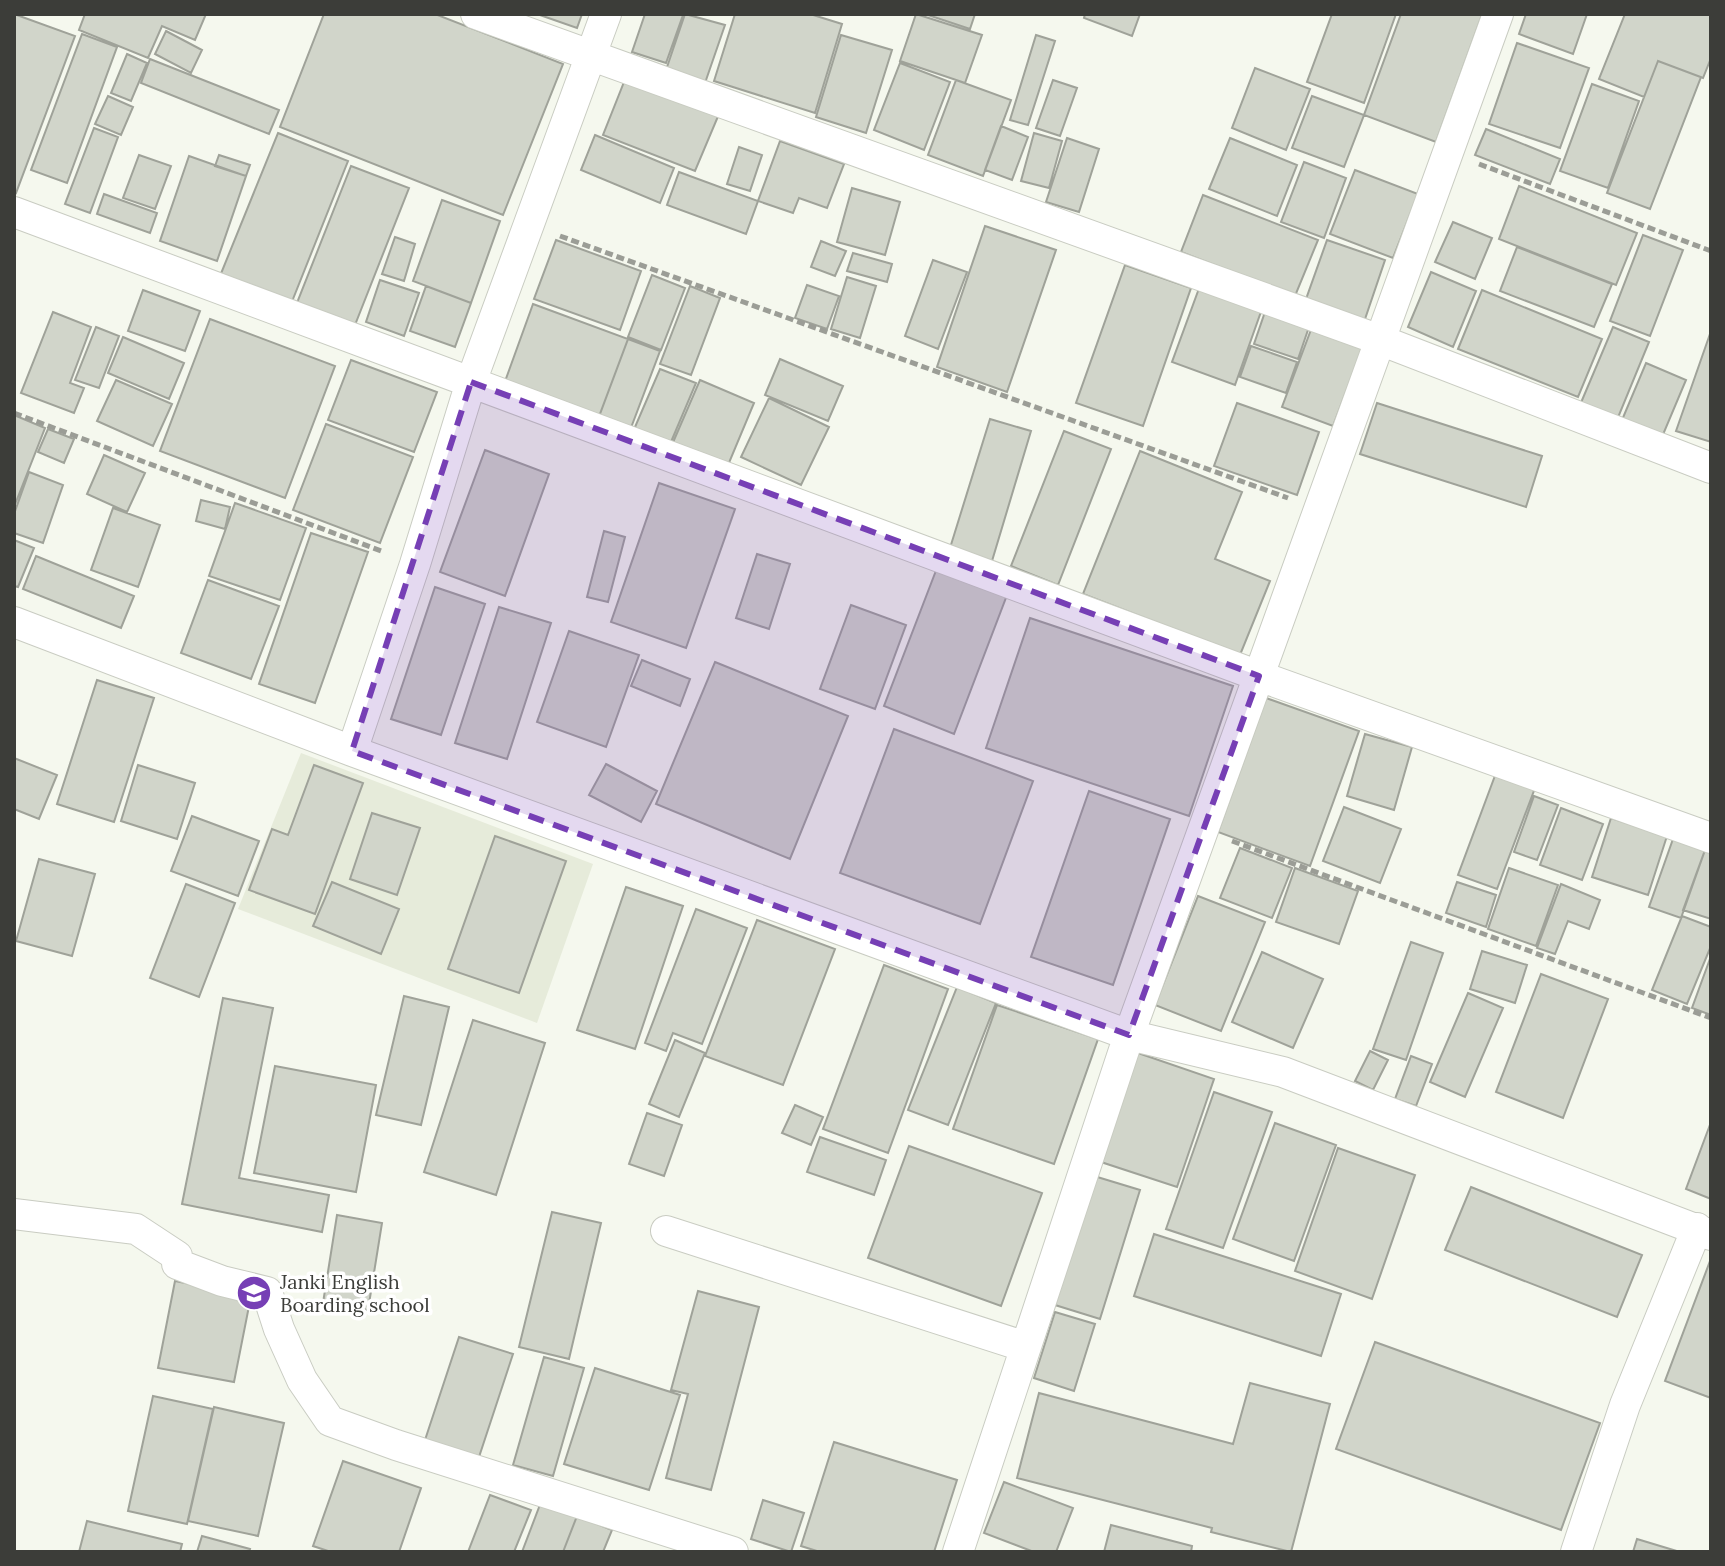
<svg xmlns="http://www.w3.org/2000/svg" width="1725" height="1566" font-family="Lora,serif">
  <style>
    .built { fill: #e6ebda }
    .building { fill: #d1d5ca; stroke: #9fa299; stroke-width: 2 }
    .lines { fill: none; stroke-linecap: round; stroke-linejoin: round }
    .street-casing { stroke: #c9ccc2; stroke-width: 32 }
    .path { stroke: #9b9d96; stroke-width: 5; stroke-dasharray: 8 4; stroke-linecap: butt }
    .street { stroke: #fff; stroke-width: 30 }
    .marked { fill: #763fb5; fill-opacity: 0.2; stroke: #763fb5; stroke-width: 6; stroke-dasharray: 16 10; stroke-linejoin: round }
    .labels { text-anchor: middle; stroke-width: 7; stroke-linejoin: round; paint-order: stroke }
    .poi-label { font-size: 20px; fill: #3c3d39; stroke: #fff; text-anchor: start }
  </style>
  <rect width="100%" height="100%" fill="#f5f8ee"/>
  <path class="built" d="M301,753L593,864L537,1023L238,909Z"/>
  <path class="building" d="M14,14L75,36L16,193L14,192Z
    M85,14H206L195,40L162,26L148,58L79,30Z
    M324,14H435L563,64L503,215L280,127Z
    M537,14H582L577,28Z
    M645,14L683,15L666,63L632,52Z
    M685,14L725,25L705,83L666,70Z
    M735,14H810L842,24L815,113L714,81Z
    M916,14L982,35L965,83L900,61Z
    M925,14H975L970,29Z
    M1085,14H1140L1132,36L1084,18Z
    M1332,14H1396L1364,103L1307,82Z
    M1401,14L1482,15L1436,142L1364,115Z
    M1526,14H1587L1573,54L1519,34Z
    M1625,14H1711V58L1703,78L1658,61L1644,97L1599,79Z
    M166,31L202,50L191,73L155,54Z
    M82,34L117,47L67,183L31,170Z
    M841,35L892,50L866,133L816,117Z
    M1036,35L1055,41L1028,125L1010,120Z
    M1517,43L1589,68L1560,148L1489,124Z
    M127,54L147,63L131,101L111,93Z
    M150,59L279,110L269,134L141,83Z
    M1658,61L1701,77L1650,209L1607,193Z
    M900,63L950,82L924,150L874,130Z
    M1255,68L1310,89L1286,150L1232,128Z
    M626,77L719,114L695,171L603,135Z
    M956,80L1011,100L983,176L928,155Z
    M1053,80L1077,88L1060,136L1036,128Z
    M1592,84L1639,101L1608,188L1560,171Z
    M108,96L133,107L121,135L95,124Z
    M1312,96L1364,115L1344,167L1292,148Z
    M1001,126L1028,137L1012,180L985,170Z
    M94,128L118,137L90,213L65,204Z
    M1486,129L1560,159L1550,184L1475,155Z
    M278,133L348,161L291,304L220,276Z
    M1034,133L1062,141L1049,188L1021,181Z
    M595,135L674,168L660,203L581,170Z
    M1067,138L1099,149L1079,212L1046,202Z
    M1230,138L1297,165L1277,216L1209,189Z
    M780,141L844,164L827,208L799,198L793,213L758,201Z
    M739,147L762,155L750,191L727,184Z
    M139,155L171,166L155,209L123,198Z
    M219,155L250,165L246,176L215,166Z
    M189,156L246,176L217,261L160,241Z
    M1304,162L1346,178L1324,238L1281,222Z
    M351,166L409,188L353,330L295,308Z
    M1355,170L1418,194L1393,258L1330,234Z
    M679,172L758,201L746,234L667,205Z
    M1519,186L1637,233L1616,285L1499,239Z
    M852,188L900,202L885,255L837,242Z
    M104,194L157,213L150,233L97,214Z
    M1203,195L1318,240L1295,296L1181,252Z
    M442,200L500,221L471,303L413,281Z
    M1453,222L1492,238L1475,279L1435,262Z
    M985,226L1056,250L1007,392L937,367Z
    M1643,235L1683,250L1650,336L1610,321Z
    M395,237L415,244L404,281L382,274Z
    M556,240L641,271L620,330L534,299Z
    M1327,240L1385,260L1364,322L1305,302Z
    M821,241L846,251L835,276L811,267Z
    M1517,247L1612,284L1594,327L1500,291Z
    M853,253L892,264L887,282L847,271Z
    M933,260L967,272L938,349L905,336Z
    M1125,265L1191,288L1143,426L1076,403Z
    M1431,272L1476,291L1453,347L1408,327Z
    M652,275L685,288L661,350L628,337Z
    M847,277L876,286L860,338L831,329Z
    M380,280L419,293L404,336L366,322Z
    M1201,283L1263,306L1235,385L1172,362Z
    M807,285L839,296L827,329L795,318Z
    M426,286L471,303L455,347L410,331Z
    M690,286L720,298L691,375L660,364Z
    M143,290L200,311L185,351L128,331Z
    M1482,290L1602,339L1578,397L1458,349Z
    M533,304L628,339L597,422L503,387Z
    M1266,309L1310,324L1298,359L1254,344Z
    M53,312L91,327L70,383L84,388L74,413L21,393Z
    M210,319L335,366L285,498L160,451Z
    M96,327L119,336L99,388L75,380Z
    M1312,327L1363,347L1333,426L1282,407Z
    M1613,327L1649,342L1617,420L1580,405Z
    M1711,331V442L1676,431Z
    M123,337L184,363L169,399L108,373Z
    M628,339L660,351L629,433L597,422Z
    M1251,346L1297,362L1286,393L1240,377Z
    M780,359L843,386L828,421L765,395Z
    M351,360L437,392L414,452L328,420Z
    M1646,363L1686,380L1662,437L1622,420Z
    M660,369L696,383L668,449L632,434Z
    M116,380L172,404L153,446L97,421Z
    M700,380L754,403L726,470L671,447Z
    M769,398L829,427L801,485L741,457Z
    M1237,403L1319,432L1297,495L1214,466Z
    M1377,403L1542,456L1526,507L1360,454Z
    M14,415L45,428L14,507Z
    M990,419L1031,431L992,561L950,548Z
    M326,424L413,457L380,543L293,510Z
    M48,429L74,439L64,463L38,452Z
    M1064,431L1111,449L1058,585L1011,566Z
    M485,450L549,474L505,596L440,572Z
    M1140,451L1242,492L1215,559L1270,581L1240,655L1083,594Z
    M104,455L145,473L127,512L87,494Z
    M29,472L63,485L43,543L14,533V514Z
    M659,483L735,509L686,648L611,622Z
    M201,500L230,507L225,529L196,521Z
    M235,503L306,528L280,600L209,576Z
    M113,508L160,525L138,587L91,570Z
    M604,531L625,537L608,602L587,597Z
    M311,533L368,552L315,703L259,684Z
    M14,540L34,548L18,587L14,586Z
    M757,554L790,564L769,629L736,618Z
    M36,556L134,596L121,628L23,589Z
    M937,568L1007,595L954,734L884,706Z
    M208,580L279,606L251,679L181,653Z
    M435,587L485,604L441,735L391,719Z
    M851,605L906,625L875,709L820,689Z
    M499,607L551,623L507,759L455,743Z
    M1030,618L1233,686L1189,816L986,748Z
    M569,631L639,655L606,747L537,722Z
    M642,660L690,679L680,706L631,686Z
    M715,662L848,716L790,859L656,804Z
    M97,680L154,698L114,822L57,804Z
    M1266,698L1359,731L1310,866L1218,832Z
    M894,729L1033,781L980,924L840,873Z
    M1365,734L1412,747L1394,810L1347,796Z
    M14,758L57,775L39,819L14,809Z
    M606,764L657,791L641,822L589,795Z
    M138,765L195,783L177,839L121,821Z
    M314,765L363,783L315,914L249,890L272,829L288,835Z
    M1496,773L1535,788L1497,889L1458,875Z
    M1089,791L1170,819L1113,985L1031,957Z
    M1534,796L1558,805L1537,860L1514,852Z
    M1344,807L1401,829L1380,883L1323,861Z
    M1561,808L1603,824L1582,880L1540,865Z
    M372,813L420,828L397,895L350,879Z
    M192,816L259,841L238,896L171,871Z
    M1611,818L1667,836L1648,895L1592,877Z
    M495,836L566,861L519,993L448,969Z
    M1673,839L1705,850L1681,918L1649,907Z
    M1240,848L1292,868L1272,918L1220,898Z
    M1705,850L1711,852V919L1683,910Z
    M39,859L95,874L72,956L16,941Z
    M1295,868L1358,891L1339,944L1276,922Z
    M1509,868L1558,885L1536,946L1488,929Z
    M332,882L399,909L381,954L313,926Z
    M1457,882L1496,895L1486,927L1446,913Z
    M186,884L235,903L199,997L150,978Z
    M1561,884L1600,900L1589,929L1568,921L1555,954L1537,948Z
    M626,887L683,906L635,1049L577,1030Z
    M1198,896L1265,922L1221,1031L1155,1005Z
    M696,909L747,928L702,1044L673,1033L666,1051L645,1043Z
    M1682,916L1711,927V946L1687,1004L1652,990Z
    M757,920L835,949L783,1085L705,1056Z
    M1411,942L1443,953L1406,1060L1373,1049Z
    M1482,951L1527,965L1515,1003L1470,989Z
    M1262,952L1323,979L1293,1048L1232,1022Z
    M1711,956V1015L1692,1008Z
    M884,965L948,989L888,1153L823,1129Z
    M1541,974L1608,999L1563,1118L1496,1092Z
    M957,987L996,1003L948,1125L908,1110Z
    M1468,993L1503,1008L1465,1097L1430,1082Z
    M404,996L449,1007L421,1125L376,1115Z
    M223,998L273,1008L239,1178L329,1195L322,1232L182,1204Z
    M997,1005L1098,1039L1054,1164L953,1129Z
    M473,1020L545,1043L496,1195L424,1172Z
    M675,1040L705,1053L679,1117L649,1104Z
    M1370,1051L1388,1060L1373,1090L1355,1081Z
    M1138,1053L1214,1079L1177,1187L1101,1162Z
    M1411,1056L1432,1064L1416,1106L1395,1099Z
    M275,1066L376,1085L356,1192L254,1173Z
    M1214,1092L1272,1112L1223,1248L1166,1229Z
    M795,1105L823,1117L811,1145L782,1133Z
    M647,1113L682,1125L664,1176L629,1164Z
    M1711,1122V1199L1686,1189Z
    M1275,1123L1336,1145L1294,1261L1233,1239Z
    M820,1137L886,1160L874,1195L807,1172Z
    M909,1146L1042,1193L1001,1306L868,1258Z
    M1338,1148L1415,1175L1372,1299L1295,1271Z
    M1094,1176L1140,1190L1100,1319L1055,1305Z
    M1471,1187L1642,1255L1617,1317L1445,1250Z
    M552,1212L601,1223L569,1359L519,1347Z
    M337,1215L382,1223L368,1310L323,1303Z
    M1154,1234L1341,1294L1321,1356L1134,1296Z
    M1710,1261L1711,1262V1398L1665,1381Z
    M175,1281L251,1296L234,1382L158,1368Z
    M698,1291L759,1307L711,1490L666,1478L688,1394L671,1390Z
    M1055,1312L1095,1324L1074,1391L1034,1378Z
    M459,1337L513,1354L478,1460L424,1443Z
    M1375,1342L1600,1423L1561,1530L1336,1449Z
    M544,1357L584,1368L553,1476L513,1465Z
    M595,1368L680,1395L649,1490L564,1464Z
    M1250,1383L1330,1404L1291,1552L1211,1532L1212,1528L1017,1478L1039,1393L1233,1444Z
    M153,1396L213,1409L187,1524L128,1511Z
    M214,1407L284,1423L258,1536L188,1521Z
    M834,1442L957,1480L934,1552H820L801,1546Z
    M343,1461L421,1488L399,1552H331L313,1546Z
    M1004,1482L1073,1508L1056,1552H1034L984,1533Z
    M490,1495L531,1510L514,1552H468Z
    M763,1500L804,1513L791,1552L751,1539Z
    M541,1502L577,1516L563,1552H522Z
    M577,1516L612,1530L603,1552H563Z
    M87,1521L182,1544L180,1552H79Z
    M1111,1525L1192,1546L1191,1552H1104Z
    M202,1536L250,1549L249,1552H197Z
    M1637,1539L1680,1552H1633Z"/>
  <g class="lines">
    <g class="street-casing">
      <path id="street" d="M476,14L1380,340L1711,468
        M14,212L1259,676L1711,838
        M14,622L352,751L1129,1035L1283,1072L1711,1235
        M352,751L415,564L471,382L606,14
        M14,1214L136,1229L177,1256V1264L222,1281L267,1292L279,1329L302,1380L330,1421L396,1445L733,1552
        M666,1231L1026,1347
        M958,1552L1129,1035L1498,14
        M1576,1552L1625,1405L1697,1228"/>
    </g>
    <path class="path" d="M1479,164L1711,251
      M560,236L1288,498
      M14,413L384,552
      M1232,841L1711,1018"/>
    <use href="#street" class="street"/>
  </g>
  <path class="marked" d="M471,382L1259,676L1129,1035L352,751Z"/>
  <defs>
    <g id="school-disc" transform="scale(1.8)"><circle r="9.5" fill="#763fb5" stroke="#fff"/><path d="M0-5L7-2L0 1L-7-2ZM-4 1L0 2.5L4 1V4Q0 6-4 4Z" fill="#fff"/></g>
  </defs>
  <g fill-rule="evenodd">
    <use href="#school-disc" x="254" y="1293"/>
  </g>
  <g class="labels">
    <g class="poi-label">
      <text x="280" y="1289">Janki English<tspan x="280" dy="23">Boarding school</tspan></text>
    </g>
  </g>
  <rect width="1725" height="1566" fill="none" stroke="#3c3d39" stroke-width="32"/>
</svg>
